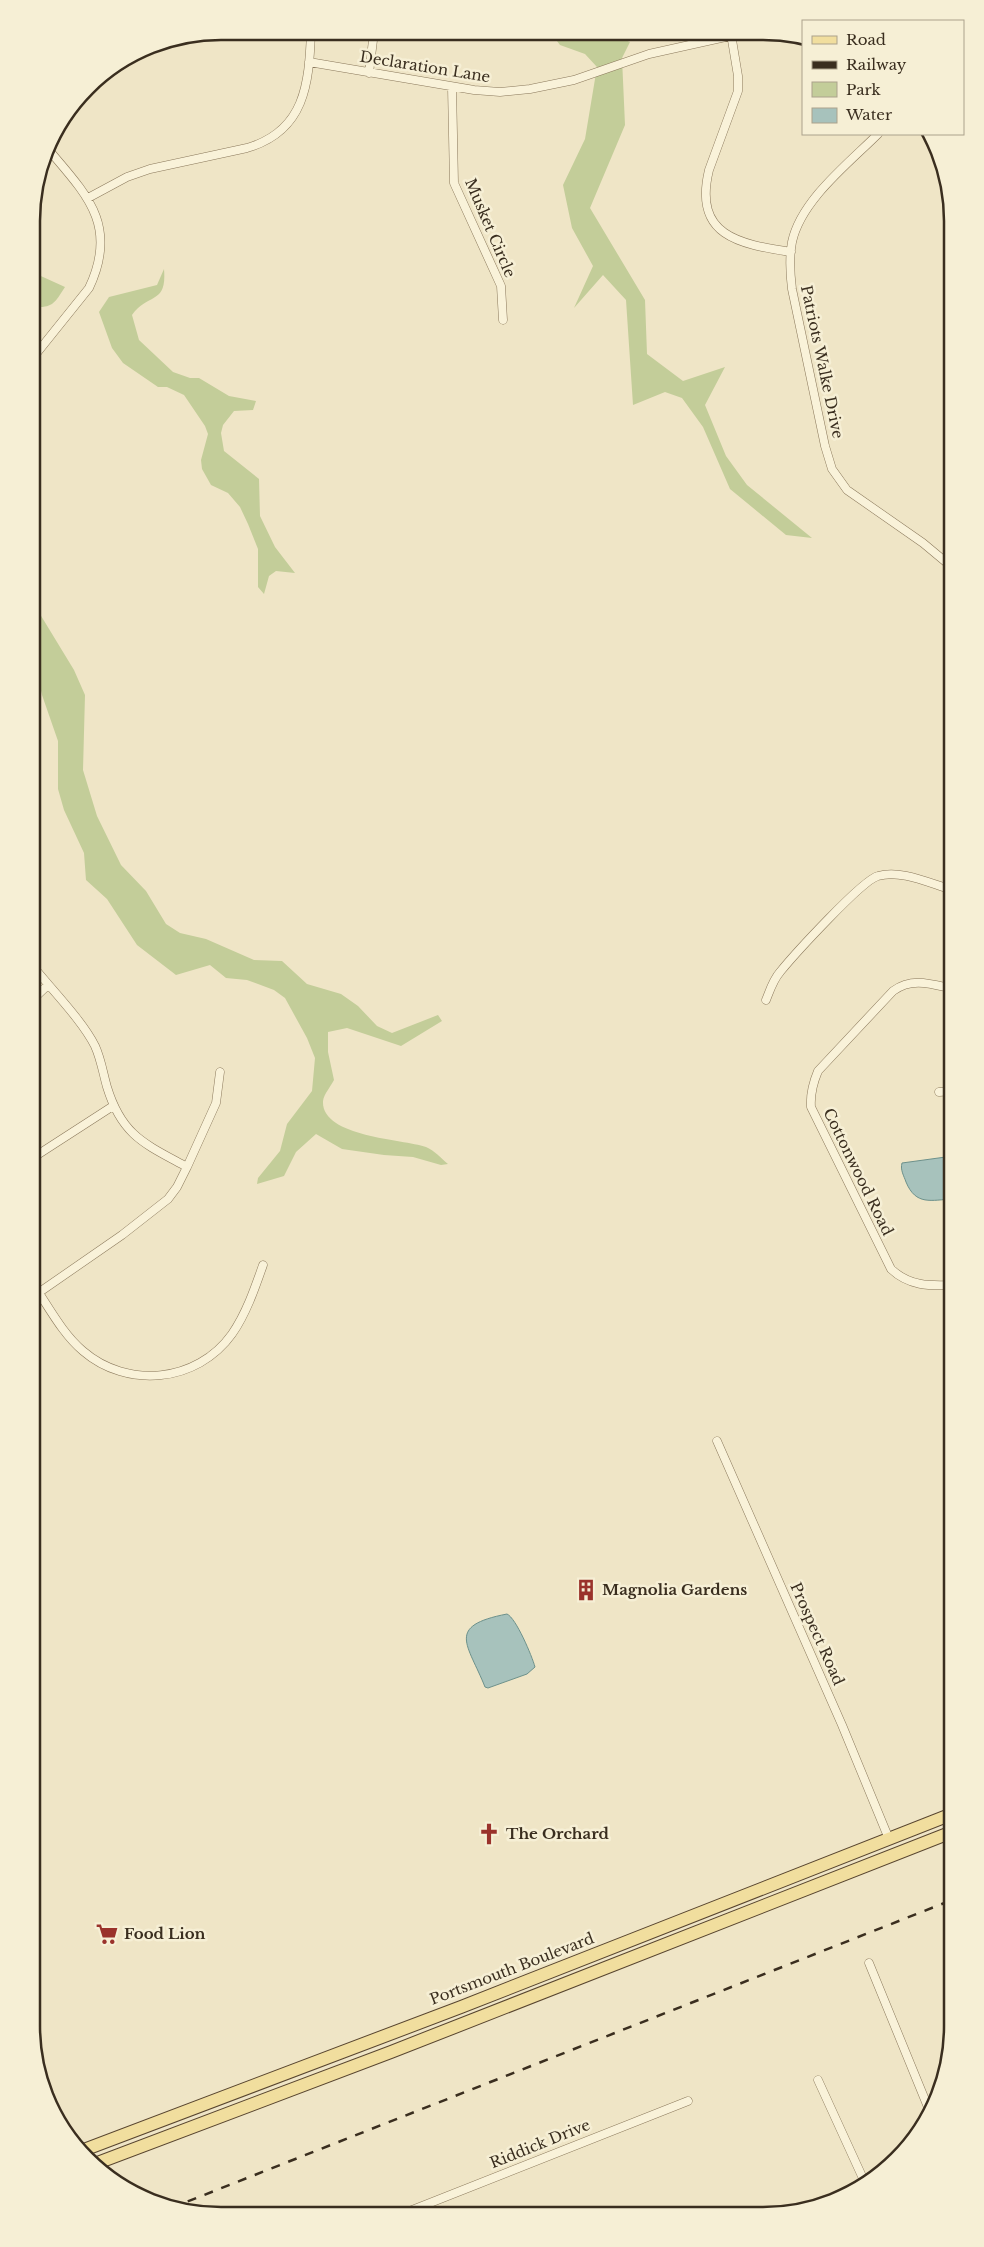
<svg xmlns="http://www.w3.org/2000/svg" width="984" height="2247" font-family="'Libre Baskerville',serif">
  <style>
    .green { fill: #c3cd99 }
    .water { fill: #a7c2bc; stroke: #6d918b }
    .lines { fill: none; stroke-linecap: round; stroke-linejoin: round }
    .minor-casing { stroke: #8a785b; stroke-width: 9 }
    .primary-casing { stroke: #58452f; stroke-width: 14 }
    .minor { stroke: #f9f2d9; stroke-width: 8 }
    .primary { stroke: #f1de9e; stroke-width: 12 }
    .rail { stroke: #3a2e1f; stroke-width: 2.5; stroke-dasharray: 9 9; stroke-linecap: butt }
    .labels { text-anchor: middle; stroke-width: 5; stroke-linejoin: round; paint-order: stroke }
    .street-label { font-size: 15px; fill: #3a2e1f; stroke: #f6efd5 }
    .poi-label { font-size: 15px; font-weight: bold; fill: #3a2e1f; stroke: #f6efd5; text-anchor: start }
    .rim { fill: none; stroke: #3a2e1f; stroke-width: 2.5 }
  </style>
  <rect width="100%" height="100%" fill="#efe5c6"/>
  <path class="green" d="M551,33L612,34L630,42L622,58L625,125L590,208L645,300L647,354L683,381L725,367L705,405L726,456L747,485L812,538L786,535L730,489L703,427L682,398L665,392L633,405L626,300L603,275L574,308L593,266L572,228L563,185L585,139L597,67L585,54L560,45Z
    M164,269C167,305 149,292 132,315L139,340L173,372L190,378H199L229,396L256,401L253,410L234,411L223,425L221,433L224,451L259,479L260,516L275,547L295,573L276,571L269,576L264,594L258,587V549L248,524L240,507L228,493L211,485L202,469L201,460L208,434L205,426L184,395L167,387H158L123,363L112,348L99,312L109,297L157,285Z
    M32,272L65,287C54,304 53,308 32,307Z
    M32,601L74,670L85,695L83,770L97,816L121,865L146,891L166,924L180,933L206,939L254,960L282,961L307,984L341,994L358,1006L377,1026L392,1033L438,1015L442,1021L401,1046L347,1028L328,1032V1052L334,1080C331,1086 324,1094 323,1101C321,1137 402,1139 426,1147C434,1150 442,1159 448,1164L441,1165L413,1157L384,1155L342,1149L316,1134L296,1152L284,1176L257,1184L258,1178L280,1151L287,1124L312,1091L315,1058L307,1038L285,998L274,990L247,980L226,978L210,965L176,975L137,945L107,899L86,880L84,853L64,810L58,789V741L42,695L32,653Z"/>
  <path class="water" d="M953,1156V1199C931,1200 916,1206 906,1182C904,1176 900,1170 902,1163Z
    M507,1614C516,1618 532,1656 535,1667L527,1674L488,1688L485,1687C468,1644 445,1626 507,1614Z"/>
  <g class="lines">
    <g class="minor-casing">
      <path id="minor" d="M731,34L738,76V91L709,170C693,236 739,244 791,252
        M309,62L474,90L500,92L530,89L574,80L649,54L739,34
        M369,73L374,32
        M452,87L454,183L501,286L503,320
        M878,134C849,163 801,200 792,242C789,258 790,273 792,289L825,446L832,469L847,490L923,543L953,568
        M88,198L127,177L150,169L247,148C305,131 309,84 311,32
        M32,359L89,288C119,225 86,194 48,149
        M32,965C51,989 82,1020 95,1046C101,1059 103,1073 107,1087C122,1136 145,1144 187,1167
        M766,1000C770,990 773,980 780,972C793,956 862,880 878,876C901,869 931,884 953,890
        M31,1001L48,985
        M939,1092L953,1091
        M31,1159L113,1106
        M952,1285C929,1286 909,1286 891,1269L811,1107C810,1094 813,1083 818,1071L893,991C912,977 931,984 953,989
        M39,1293C52,1313 65,1336 83,1351C127,1389 197,1383 232,1334C246,1314 255,1288 263,1265
        M31,1298L122,1235L168,1199L177,1187L187,1167L216,1103L220,1072
        M717,1441L842,1725L889,1839
        M948,1937L952,1945
        M869,1963L930,2112
        M818,2080L866,2185
        M402,2214L688,2101"/>
    </g>
    <g class="primary-casing">
      <path id="primary" d="M81,2151L461,2007L952,1814
        M92,2165L391,2052L952,1832"/>
    </g>
    <use href="#minor" class="minor"/>
    <use href="#primary" class="primary"/>
    <path class="rail" d="M171,2208L952,1900"/>
  </g>
  <defs>
    <g id="building-bare" transform="scale(1.725)"><path d="M-4-6H4V6H1V3H-1V6H-4ZM-2.5-4.3h1.7v1.8h-1.7ZM.8-4.3h1.7v1.8H.8ZM-2.5-1h1.7V.8h-1.7ZM.8-1h1.7V.8H.8Z" fill="#9a322b" stroke="#f6efd5" stroke-width="2.5" paint-order="stroke"/></g>
    <g id="church-bare" transform="scale(1.725)"><path d="M-1.2-6h2.4v3.5h3.3v2.4h-3.3V6h-2.4V-.1h-3.3v-2.4h3.3Z" fill="#9a322b" stroke="#f6efd5" stroke-width="2.5" paint-order="stroke"/></g>
    <g id="supermarket-bare" transform="scale(1.725)"><path d="M-6-5.5h2.5l.6 2H6L4.5 2H-2.5L-4.4-4H-6ZM-1.5 3.2a1.3 1.3 0 1 0 .1 0ZM3 3.2a1.3 1.3 0 1 0 .1 0Z" fill="#9a322b" stroke="#f6efd5" stroke-width="2.5" paint-order="stroke"/></g>
  </defs>
  <g fill-rule="evenodd">
    <use href="#building-bare" x="586" y="1590"/>
    <use href="#church-bare" x="489" y="1834"/>
    <use href="#supermarket-bare" x="107" y="1934"/>
  </g>
  <g class="labels">
    <g class="street-label">
      <text transform="translate(425 67) rotate(9)" y="5">Declaration Lane</text>
      <text transform="translate(490 228) rotate(67)" y="5">Musket Circle</text>
      <text transform="translate(822 362) rotate(78)" y="5">Patriots Walke Drive</text>
      <text transform="translate(858 1172) rotate(64)" y="5">Cottonwood Road</text>
      <text transform="translate(817 1634) rotate(66)" y="5">Prospect Road</text>
      <text transform="translate(512 1969) rotate(-21)" y="5">Portsmouth Boulevard</text>
      <text transform="translate(540 2144) rotate(-22)" y="5">Riddick Drive</text>
    </g>
    <g class="poi-label">
      <text x="602" y="1595">Magnolia Gardens</text>
      <text x="506" y="1839">The Orchard</text>
      <text x="124" y="1939">Food Lion</text>
    </g>
  </g>
  <path d="M0 0H984V2247H0ZM221 40H763A181 181 0 0 1 944 221V2026A181 181 0 0 1 763 2207H221A181 181 0 0 1 40 2026V221A181 181 0 0 1 221 40Z" fill="#f6efd5" fill-rule="evenodd"/>
  <path class="rim" d="M221 40H763A181 181 0 0 1 944 221V2026A181 181 0 0 1 763 2207H221A181 181 0 0 1 40 2026V221A181 181 0 0 1 221 40Z"/>
  <rect x="802" y="20" width="162" height="115" fill="#f6efd5" stroke="#aba28c"/>
  <rect x="812" y="36" width="25" height="8" fill="#f1de9e" stroke="#aba28c"/>
  <text x="846" y="45" font-size="15" fill="#3a2e1f">Road</text>
  <rect x="812" y="61" width="25" height="8" fill="#3a2e1f" stroke="#aba28c"/>
  <text x="846" y="70" font-size="15" fill="#3a2e1f">Railway</text>
  <rect x="812" y="82" width="25" height="15" fill="#c3cd99" stroke="#aba28c"/>
  <text x="846" y="95" font-size="15" fill="#3a2e1f">Park</text>
  <rect x="812" y="108" width="25" height="15" fill="#a7c2bc" stroke="#aba28c"/>
  <text x="846" y="120" font-size="15" fill="#3a2e1f">Water</text>
</svg>
